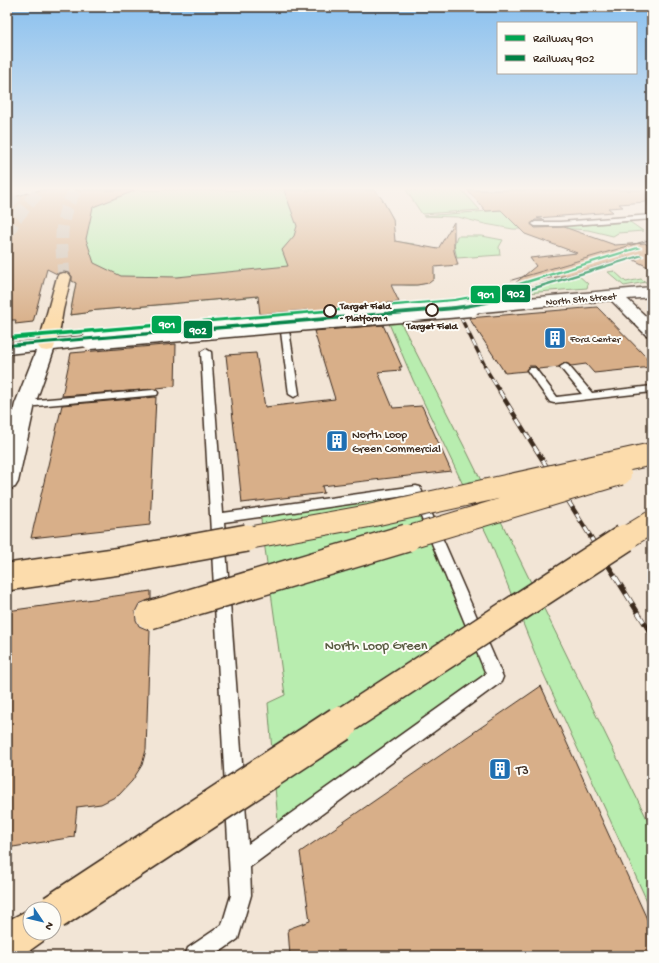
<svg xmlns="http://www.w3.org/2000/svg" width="659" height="963" font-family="'Gochi Hand',sans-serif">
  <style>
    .green { fill: #b8edaf; stroke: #7a8c66 }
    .building { fill: #d8af89; stroke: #3b2a1e }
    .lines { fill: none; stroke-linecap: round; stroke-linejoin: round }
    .motorway-tunnel { stroke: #cdc0b1; stroke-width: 13; stroke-dasharray: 13 6; stroke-linecap: butt }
    .service-casing { stroke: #3b2a1e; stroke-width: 3 }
    .tertiary-casing { stroke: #3b2a1e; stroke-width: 3 }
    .motorway-casing { stroke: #3b2a1e; stroke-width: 3 }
    .service { fill: #fdfcf7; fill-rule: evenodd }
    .tertiary { fill: #fdfcf7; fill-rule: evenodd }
    .motorway { fill: #fcdcac; fill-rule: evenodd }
    .tram { stroke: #3b2a1e; stroke-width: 1 }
    .rail-far2-casing { stroke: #3b2a1e; stroke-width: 3.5 }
    .rail-far1-casing { stroke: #3b2a1e; stroke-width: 4.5 }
    .rail-casing { stroke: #3b2a1e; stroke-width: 5 }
    .rail-far2 { stroke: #fdfcf7; stroke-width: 2.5; stroke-dasharray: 7; stroke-linecap: butt }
    .rail-far1 { stroke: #fdfcf7; stroke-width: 3; stroke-dasharray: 8; stroke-linecap: butt }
    .rail { stroke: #fdfcf7; stroke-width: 3.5; stroke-dasharray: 11; stroke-linecap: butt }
    .tertiary-bridge-casing { stroke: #3b2a1e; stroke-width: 19; stroke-linecap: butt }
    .motorway-bridge-far2-casing { stroke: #3b2a1e; stroke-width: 24; stroke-linecap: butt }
    .motorway-bridge-far1-casing { stroke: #3b2a1e; stroke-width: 30; stroke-linecap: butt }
    .motorway-bridge-casing { stroke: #3b2a1e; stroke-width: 38; stroke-linecap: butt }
    .tertiary-bridge { stroke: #fdfcf7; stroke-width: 16 }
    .motorway-bridge-far2 { stroke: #fcdcac; stroke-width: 22 }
    .motorway-bridge-far1 { stroke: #fcdcac; stroke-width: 27 }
    .motorway-bridge { stroke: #fcdcac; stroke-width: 35 }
    .rail-1-casing { stroke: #fdfcf7; stroke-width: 3 }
    .rail-2-casing { stroke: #fdfcf7; stroke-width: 3 }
    .rail-1 { fill: #00a651; fill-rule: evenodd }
    .rail-2 { fill: #008144; fill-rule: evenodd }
    .stop-dot { fill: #fdfcf7; stroke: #3b2a1e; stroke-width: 2 }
    .labels { text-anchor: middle; stroke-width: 4; stroke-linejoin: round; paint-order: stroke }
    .far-street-label { font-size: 10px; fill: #3b2a1e; stroke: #fdfcf7 }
    .far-stop-label { font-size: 10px; font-weight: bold; fill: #3b2a1e; stroke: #fdfcf7; text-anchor: start }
    .far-poi-label { font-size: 10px; fill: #3b2a1e; stroke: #fdfcf7; text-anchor: start }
    .poi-label { font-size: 12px; fill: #3b2a1e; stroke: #fdfcf7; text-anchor: start }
    .near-park-label { font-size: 14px; fill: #5a5b42; stroke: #fdfcf7 }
    .near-poi-label { font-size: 14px; fill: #3b2a1e; stroke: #fdfcf7; text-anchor: start }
    .line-badge { stroke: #fdfcf7; stroke-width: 1.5 }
    .badge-label { font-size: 11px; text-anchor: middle; font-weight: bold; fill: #fff }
  </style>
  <rect width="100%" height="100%" fill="#f2e5d6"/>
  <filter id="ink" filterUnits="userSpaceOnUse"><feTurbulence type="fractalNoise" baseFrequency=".025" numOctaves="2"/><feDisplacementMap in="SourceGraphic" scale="8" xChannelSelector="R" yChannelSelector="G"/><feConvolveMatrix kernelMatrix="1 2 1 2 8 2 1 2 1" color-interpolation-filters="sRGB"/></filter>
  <g filter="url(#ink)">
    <path class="green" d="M106,190H375L382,199L393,219V241L414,244L403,262L434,274V279C421,288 405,285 390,283L386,289L402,325L468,454L652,829V912L540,666L490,541L413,380L377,295L295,293L88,311L86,313L70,315L76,283L48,268L93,196Z
      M406,190H462L480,210L422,214Z
      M502,210L522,229L630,222L643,231L618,233L613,236L588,230L574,229H513L485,224L458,217L423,216Z
      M457,236H482L503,240L499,247L500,255L457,258L454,245Z
      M614,271L626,282L641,279L646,282L624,286L608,272Z
      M576,273L588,284L587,288L502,295Z
      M416,490L495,677L279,834L268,703L285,695L260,512Z"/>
    <path class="building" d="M39,190H134V191L93,207L86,239L94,263L121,276L177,277L288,266L282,250L294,236L297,226L284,190H375L382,199L393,219L395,241L438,249L454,222V251L458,265L434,267V279L429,283L417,285H391L399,302L373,304L374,307L308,312V310L260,314L258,296L88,311L86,313L70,315L76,283L72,281V276L69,273L64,272L57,274L47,269L33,322L15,324L16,320H7V199Z
      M467,190H645L646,202L619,204L623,207L608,208L613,212L537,218L545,220H535L531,224L535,228L564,227L615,245L645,243L652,250V269L628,257L569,275L514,284L536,266L530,258L577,253L525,234L501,210L486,211Z
      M597,307L652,363V367L594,373L586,364L571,366L565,363L559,367L538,369L535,366H529L526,371L505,373L469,318Z
      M383,325L402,367H399L401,370L378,372L393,408L422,406L451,471L322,486L324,493L242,503L226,355L256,353L265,407L335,399L314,331Z
      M176,344L175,386L157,388V389L62,396L71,353Z
      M156,397L150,525L31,538L62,405Z
      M151,591V599L139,604L135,612L136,620L139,626L146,629L150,630L146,750L142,765L132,781L119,795L101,804L77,807L74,837L7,848V611Z
      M541,686L652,930V956H290L288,929L310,921L300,852Z"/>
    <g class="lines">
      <path class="motorway-tunnel" d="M7,205L20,190
        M7,234L16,218L40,190
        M64,277C62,246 57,216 76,190"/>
      <g class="service-casing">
        <path id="service" d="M652,198V207L649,205V200Z
          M652,215V219L560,226H535L532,224L535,222H560Z
          M284,321L288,324L299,394L294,397L289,394L280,324Z
          M206,349L211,352L223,513L416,486L420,487L503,677L501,682L250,867L251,895L238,939L214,956H185L188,948L222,925L231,895L201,352ZM412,495L486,674L248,844L224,522Z
          M565,364L568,365L592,393L652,386V392L554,403L550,402L527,370L529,368H535L557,397L582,394L560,367Z
          M153,390L157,391L158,393L157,395L25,407L20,404L25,401Z"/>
      </g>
      <g class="tertiary-casing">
        <path id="tertiary" d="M652,287V297L627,299L652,322V336L646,335L611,300L471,313L465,311L463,308L465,305L471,303Z
          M90,336L96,337L98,341L96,345L54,350L35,404L18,482L15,487L7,490V438L15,404L36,351L7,354V344Z"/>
      </g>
      <g class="motorway-casing">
        <path id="motorway" d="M64,273L69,274L71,277L63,310L59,334L53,350L47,351L41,350L38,346L57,277L59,274Z
          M30,909V933H47L43,941L22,956H7V921Z"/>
      </g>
      <use href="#service" class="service"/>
      <use href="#tertiary" class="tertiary"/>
      <use href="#motorway" class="motorway"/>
      <path class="tram" d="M512,280L652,239"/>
      <g class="rail-far2-casing">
        <path id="rail-far2" d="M460,316L489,374L501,393"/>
      </g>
      <g class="rail-far1-casing">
        <path id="rail-far1" d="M500,392L592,539"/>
      </g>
      <g class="rail-casing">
        <path id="rail" d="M591,538L652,635"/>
      </g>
      <use href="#rail-far2" class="rail-far2"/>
      <use href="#rail-far1" class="rail-far1"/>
      <use href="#rail" class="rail"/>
      <g class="tertiary-bridge-casing">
        <path id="tertiary-bridge" d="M90,341L471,308"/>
      </g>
      <g class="motorway-bridge-far2-casing">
        <path id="motorway-bridge-far2" d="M242,539L369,516L652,454
          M403,539L620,474
          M624,539L652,522"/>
      </g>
      <g class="motorway-bridge-far1-casing">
        <path id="motorway-bridge-far1" d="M7,577L120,561L247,538
          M150,615L407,538
          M338,725L625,538"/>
      </g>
      <g class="motorway-bridge-casing">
        <path id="motorway-bridge" d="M54,912L340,724"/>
      </g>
      <use href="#tertiary-bridge" class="tertiary-bridge"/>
      <use href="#motorway-bridge-far2" class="motorway-bridge-far2"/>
      <use href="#motorway-bridge-far1" class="motorway-bridge-far1"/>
      <use href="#motorway-bridge" class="motorway-bridge"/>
      <g class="rail-1-casing">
        <path id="rail-1" d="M637,247L641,248L485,296L454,301L7,340V336L454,299L482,294Z"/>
      </g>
      <g class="rail-2-casing">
        <path id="rail-2" d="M639,255L643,256L487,304L455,310L7,347L8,344L455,306L484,302Z"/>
      </g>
      <use href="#rail-1" class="rail-1"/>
      <use href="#rail-2" class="rail-2"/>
    </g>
  </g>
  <linearGradient id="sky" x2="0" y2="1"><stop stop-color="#89c0ef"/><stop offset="0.58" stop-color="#f9f3ed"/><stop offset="1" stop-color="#f9f3ed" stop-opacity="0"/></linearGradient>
  <rect width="659" height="325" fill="url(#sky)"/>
  <defs>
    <g id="building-square" transform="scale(1.15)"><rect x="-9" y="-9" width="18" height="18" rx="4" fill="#1f6fb2" stroke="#fdfcf7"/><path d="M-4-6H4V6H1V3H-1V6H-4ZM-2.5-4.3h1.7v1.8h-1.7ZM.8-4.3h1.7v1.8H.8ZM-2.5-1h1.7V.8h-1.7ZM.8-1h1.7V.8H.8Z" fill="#fff"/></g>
  </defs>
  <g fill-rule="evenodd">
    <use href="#building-square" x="555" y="338"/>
    <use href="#building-square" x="337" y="441"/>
    <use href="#building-square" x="500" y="769"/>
  </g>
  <g class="stop-dot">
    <circle cx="432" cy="310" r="6"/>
    <circle cx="330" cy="311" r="6"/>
  </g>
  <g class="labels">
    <g class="far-street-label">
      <text transform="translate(581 298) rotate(-5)" y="4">North 5th Street</text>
    </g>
    <g class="far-stop-label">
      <text x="340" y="309">Target Field<tspan x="340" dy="12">- Platform 1</tspan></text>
      <text x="432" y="329" text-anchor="middle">Target Field</text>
    </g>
    <g class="far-poi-label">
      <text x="570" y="342">Ford Center</text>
    </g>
    <g class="poi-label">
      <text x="352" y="438">North Loop<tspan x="352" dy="14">Green Commercial</tspan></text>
    </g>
    <g class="near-park-label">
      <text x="376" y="649">North Loop Green</text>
    </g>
    <g class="near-poi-label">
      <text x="516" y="774">T3</text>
    </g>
  </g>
  <g class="line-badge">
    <rect x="501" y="284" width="30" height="19" rx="4" fill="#008144"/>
    <rect x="470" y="285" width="31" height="19" rx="4" fill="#00a651"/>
    <rect x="151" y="315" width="31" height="19" rx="4" fill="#00a651"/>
    <rect x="183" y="320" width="30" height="19" rx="4" fill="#008144"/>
  </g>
  <g class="badge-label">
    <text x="516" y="297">902</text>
    <text x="486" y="298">901</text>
    <text x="167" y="328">901</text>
    <text x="198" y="334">902</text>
  </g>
  <rect width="659" height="963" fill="none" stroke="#fdfcf7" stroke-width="24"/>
  <rect x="12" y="12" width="635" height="939" fill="none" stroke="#3b2a1e" stroke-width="1.5" filter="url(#ink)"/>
  <rect x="497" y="22" width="140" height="52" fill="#fdfcf7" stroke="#afa8a0"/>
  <rect x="505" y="35" width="20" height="6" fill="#00a651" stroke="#afa8a0"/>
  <text x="533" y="42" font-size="12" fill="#3b2a1e">Railway 901</text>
  <rect x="505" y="55" width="20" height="6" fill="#008144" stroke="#afa8a0"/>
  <text x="533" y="62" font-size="12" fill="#3b2a1e">Railway 902</text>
  <g transform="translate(42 921) rotate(125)"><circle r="19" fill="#fdfcf7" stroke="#afa8a0"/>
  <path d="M0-3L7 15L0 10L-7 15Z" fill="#1f6fb2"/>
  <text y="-6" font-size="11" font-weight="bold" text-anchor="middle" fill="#3b2a1e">N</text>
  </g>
</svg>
